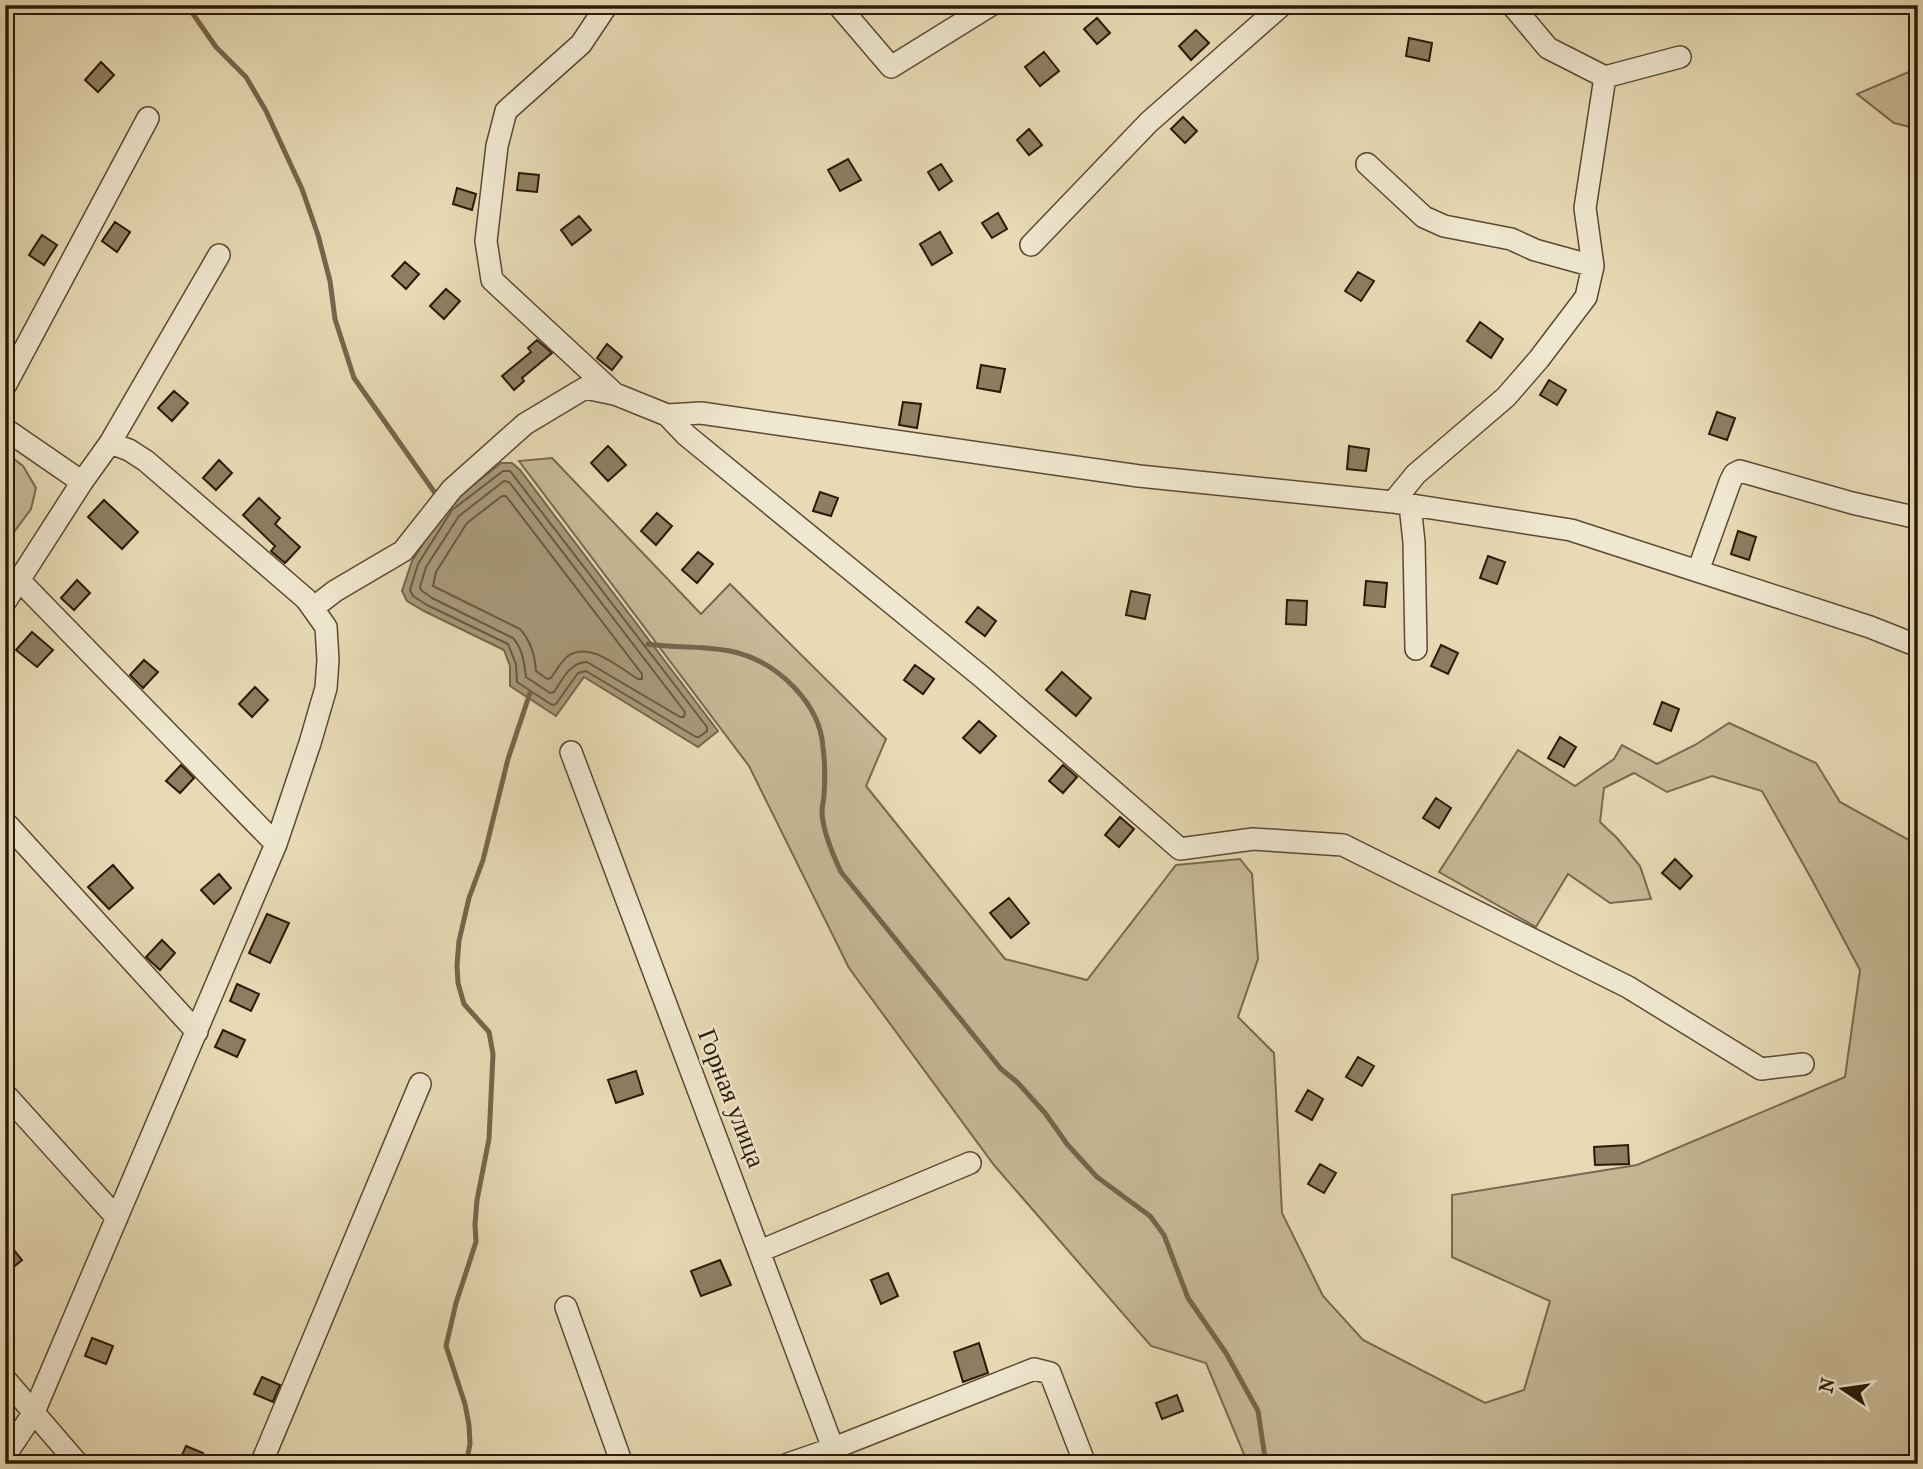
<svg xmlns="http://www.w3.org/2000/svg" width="1923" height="1469" font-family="'IM FELL French Canon',serif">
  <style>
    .green { fill: #c7b997; stroke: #796a4f; stroke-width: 2 }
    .water { fill: #a7997a; stroke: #75664c; stroke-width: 2 }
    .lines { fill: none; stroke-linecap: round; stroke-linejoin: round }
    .shore { stroke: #695a40; stroke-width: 2 }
    .stream { stroke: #75664c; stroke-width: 5 }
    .building { fill: #8d7e61; stroke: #2b1a07; stroke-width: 2 }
    .minor-casing { stroke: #5a4a32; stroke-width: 24 }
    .minor { stroke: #efe7cf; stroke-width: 21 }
    .labels { text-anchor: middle; stroke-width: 5; stroke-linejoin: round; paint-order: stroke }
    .street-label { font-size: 26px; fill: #2b1a07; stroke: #efe7cf }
  </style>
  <rect width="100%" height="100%" fill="#e7dab5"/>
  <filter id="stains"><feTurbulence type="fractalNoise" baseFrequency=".00286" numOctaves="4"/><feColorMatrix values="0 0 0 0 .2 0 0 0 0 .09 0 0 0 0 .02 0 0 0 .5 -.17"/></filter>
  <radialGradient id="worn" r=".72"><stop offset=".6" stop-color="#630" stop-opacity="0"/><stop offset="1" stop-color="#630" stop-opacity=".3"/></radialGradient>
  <path class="green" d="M1918,68V129L1894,123L1857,94Z
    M5,452L23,466L36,488L31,509L5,544Z
    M552,458L701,614L730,584L886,739L866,786L1005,959L1087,980L1176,865L1240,859L1252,874L1258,959L1238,1017L1274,1053L1282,1213L1323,1296L1363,1340L1485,1403L1524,1390L1550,1301L1452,1257V1195L1637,1165L1845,1077L1860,970L1811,878L1762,791L1712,776L1667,792L1634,773L1604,788L1600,822L1617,838L1640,866L1651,899L1610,903L1568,874L1536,927L1439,872L1518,750L1575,786L1614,759L1622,745L1657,764L1695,745L1729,723L1816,763L1840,802L1918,845V1464H1248L1206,1363L1151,1346L994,1165L849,968L749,766L519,461Z"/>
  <path class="water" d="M501,463H512L520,470L718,731L698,747L584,677L556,716L510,686V666L504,650L424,611L407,601L402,591L412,561L447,506Z"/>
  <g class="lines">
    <path class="shore" d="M510,471L707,727V731L699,737H696L586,671L578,673L556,704L552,705L517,682L516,664L508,644L427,605L413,596L410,590L418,564L452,510L503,471Z
      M504,481L509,482L685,712L684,717H680L587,662C570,662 563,679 554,692L550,693L526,677C524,663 523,649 513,638L432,598L421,590L420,587L426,567L459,516Z
      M506,496L642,674V679H638C619,668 591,641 568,656C561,661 556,671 551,678L547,679L536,671C535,656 530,640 520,629L433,586L436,572L467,523L502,496Z"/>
    <path class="stream" d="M189,5L193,14L216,47L246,77L266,111L302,189L318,235L330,281L335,319L354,378L435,493
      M648,644C678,649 709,645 738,653C779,664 820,704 823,747C825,762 825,780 824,795C824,800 822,806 822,811C822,830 833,855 841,872L1001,1069L1017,1082L1045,1113L1067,1144L1097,1177L1150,1216L1164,1235L1188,1298L1226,1353L1258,1411L1266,1464
      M466,1464L470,1444L469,1425L465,1404L446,1346L456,1303L476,1242L475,1224L477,1200L489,1139L493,1054L489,1032L464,1004L458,983L457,965L459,941L469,898L483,860L508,759L530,693"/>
  </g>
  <path class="building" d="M1097,18L1110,33L1097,44L1084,29Z
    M1196,30L1209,43L1191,60L1179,46Z
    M1409,38L1432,43L1429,61L1406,56Z
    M1044,52L1059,71L1040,86L1025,67Z
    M101,62L114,75L98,92L85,80Z
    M1183,117L1197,131L1185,143L1171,129Z
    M1029,129L1042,145L1029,155L1017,140Z
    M848,159L861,180L840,191L828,170Z
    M941,164L952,181L939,190L928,172Z
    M519,173L539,175L537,192L517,190Z
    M457,188L476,194L472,210L453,204Z
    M998,213L1007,229L992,238L982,223Z
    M579,216L591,230L572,245L561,230Z
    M115,222L130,232L117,252L102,241Z
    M940,232L952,253L932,265L920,244Z
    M42,235L57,245L44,265L29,255Z
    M405,262L419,274L406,289L392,276Z
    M1358,272L1374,281L1361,301L1345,291Z
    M446,289L460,301L444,319L430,306Z
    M1480,322L1503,339L1491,358L1467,341Z
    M537,340L552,353L522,378L524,381L514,390L502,376L531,352L528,348Z
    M607,344L622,357L612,370L597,358Z
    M981,365L1005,369L1000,392L977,388Z
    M1549,380L1566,390L1557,405L1540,395Z
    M174,391L188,403L172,421L158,408Z
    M903,402L921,404L917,428L899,425Z
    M1717,412L1735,418L1727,440L1709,434Z
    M608,446L626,465L608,481L591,463Z
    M1349,446L1369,449L1366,471L1347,469Z
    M219,460L232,473L216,490L203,478Z
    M820,492L838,498L831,516L813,511Z
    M259,498L280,518L275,524L300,547L285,563L271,551L275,546L243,515Z
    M104,500L138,532L122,549L88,517Z
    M657,513L672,526L656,545L641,531Z
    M1738,531L1756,537L1749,560L1731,554Z
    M698,552L713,564L697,583L682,570Z
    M1488,556L1505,562L1497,584L1480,578Z
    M77,580L90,593L74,610L61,598Z
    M1366,581L1387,583L1385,607L1364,605Z
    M1131,591L1150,595L1145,619L1126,615Z
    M1287,600L1307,601L1306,625L1286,624Z
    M978,607L996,621L985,636L966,622Z
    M32,632L53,650L37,667L16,650Z
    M1441,645L1458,653L1448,674L1431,666Z
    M144,660L158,672L143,688L130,675Z
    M915,665L934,679L923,694L904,680Z
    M1062,672L1091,698L1076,716L1046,690Z
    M255,687L268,700L252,717L239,704Z
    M1662,702L1679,709L1671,731L1654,724Z
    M979,721L996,736L980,753L963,738Z
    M1560,737L1576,747L1564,767L1548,758Z
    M181,765L194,778L180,793L166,781Z
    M1063,765L1077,777L1063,793L1049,781Z
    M1436,798L1451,808L1439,828L1423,818Z
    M1120,817L1134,829L1119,847L1105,835Z
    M1675,859L1692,876L1680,889L1662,873Z
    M113,865L133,888L109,909L88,887Z
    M219,874L231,888L214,904L201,890Z
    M1009,898L1029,923L1011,938L990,913Z
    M267,914L289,923L270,963L249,953Z
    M162,940L175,953L160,970L146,957Z
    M237,984L259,994L251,1011L230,1001Z
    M223,1030L245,1040L237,1057L215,1047Z
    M1358,1057L1374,1066L1362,1086L1346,1077Z
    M636,1071L643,1094L616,1103L608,1080Z
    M1308,1090L1323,1099L1312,1120L1296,1111Z
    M1628,1145L1629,1164L1595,1165L1594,1147Z
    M1320,1164L1336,1173L1324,1193L1308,1184Z
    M5,1239L22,1260L5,1274Z
    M720,1260L731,1285L701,1296L691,1271Z
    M888,1273L898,1296L881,1304L871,1280Z
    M92,1338L113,1346L106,1364L85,1356Z
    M979,1343L988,1373L963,1382L954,1352Z
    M262,1377L280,1385L273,1402L254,1394Z
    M1177,1395L1183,1411L1162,1419L1156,1403Z
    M186,1446L203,1453L198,1464H178Z"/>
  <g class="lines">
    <g class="minor-casing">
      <path id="minor" d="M607,5L581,44L506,111L497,146L486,241L492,280L615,394L667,415L686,435L982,677L1180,849L1253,839L1343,845L1628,987L1761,1069L1803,1064
        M838,5L891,67L991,5
        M1512,5L1548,48L1605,77L1680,57
        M1367,164L1424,217L1444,226L1511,239L1535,250L1593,266
        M1031,245L1149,122L1282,5
        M5,386L148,118
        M667,415L701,413L1139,476L1393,502L1571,530L1870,627L1918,646
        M5,429L82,482
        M1393,502L1416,474L1506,397L1539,359L1586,297L1593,266L1585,208L1605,77
        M1410,505L1414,542L1416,649
        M1698,571L1730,482L1734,474L1740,471L1852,503L1918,518
        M20,581L276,844
        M5,602L82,482L110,443L219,255
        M313,608L335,591L403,551L452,489L525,424L585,388L614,394
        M571,752L839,1464
        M5,822L197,1032
        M5,1094L117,1218
        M760,1251L970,1163
        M566,1307L622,1464
        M5,1379L78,1464
        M5,1456L34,1412L276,844L310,743L326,688L328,660L326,627L306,599L146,461L129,450L110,443
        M261,1464L420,1084
        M788,1464L834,1448L1034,1369L1050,1373L1085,1464"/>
    </g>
    <use href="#minor" class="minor"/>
  </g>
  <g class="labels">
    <g class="street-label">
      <text transform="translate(732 1098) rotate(69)" y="9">Горная улица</text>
    </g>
  </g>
  <rect width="1923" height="1469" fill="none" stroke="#e7dab5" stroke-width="28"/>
  <rect x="7" y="7" width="1909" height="1455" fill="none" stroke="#2b1a07" stroke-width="3.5"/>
  <rect x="14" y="14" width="1895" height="1441" fill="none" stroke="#2b1a07" stroke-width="2"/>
  <g transform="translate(1843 1389) rotate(283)" stroke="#efe7cf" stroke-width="5" paint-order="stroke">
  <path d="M0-5L12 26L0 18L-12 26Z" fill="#2b1a07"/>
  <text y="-10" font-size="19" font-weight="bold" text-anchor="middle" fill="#2b1a07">N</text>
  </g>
  <rect width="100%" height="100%" filter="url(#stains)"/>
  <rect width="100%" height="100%" fill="url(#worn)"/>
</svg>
